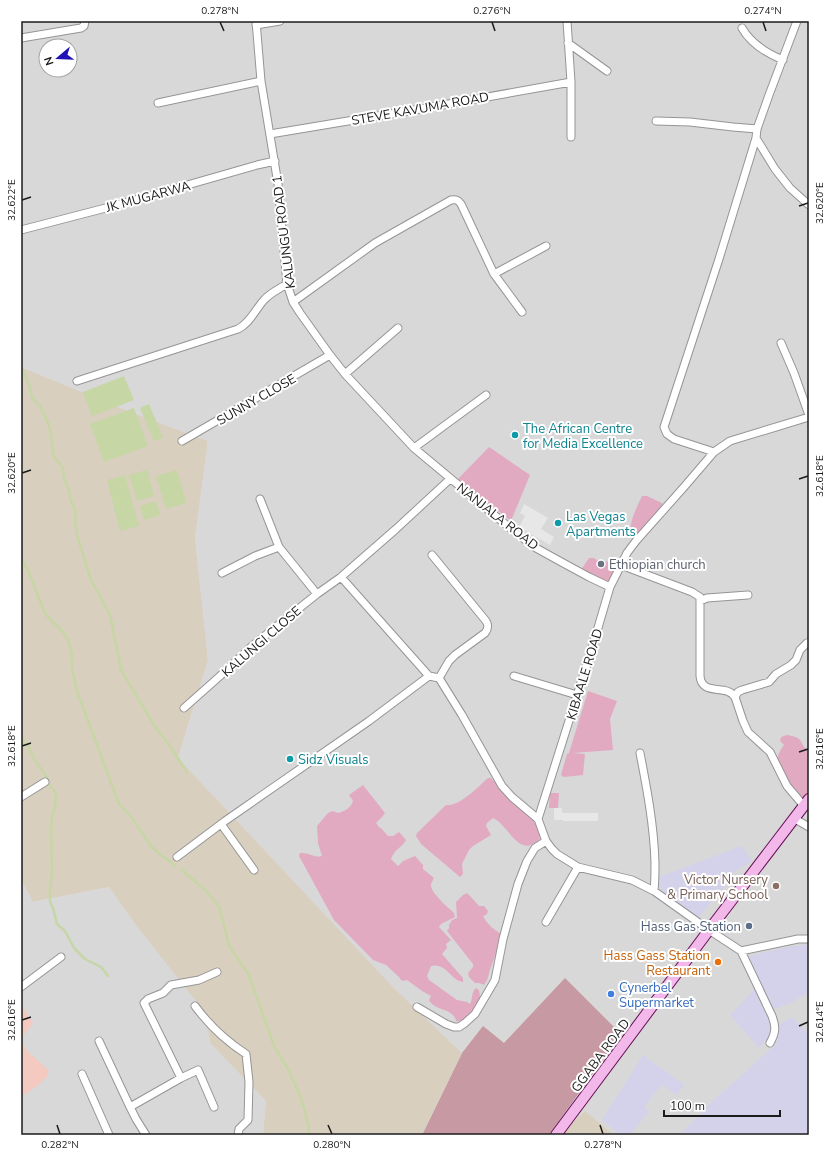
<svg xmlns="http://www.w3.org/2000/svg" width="830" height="1156" font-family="'Nunito Sans',sans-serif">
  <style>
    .residential { fill: #d8d8d9; fill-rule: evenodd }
    .commercial { fill: #d4d1eb }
    .grass { fill: #e2aac1 }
    .forest { fill: #c799a3 }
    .wetland { fill: #d8cfbf }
    .park { fill: #f3c9c0 }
    .parking { fill: #e7e7e7 }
    .water { fill: #c6d6a5 }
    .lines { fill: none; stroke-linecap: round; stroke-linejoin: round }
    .stream { stroke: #c6d6a5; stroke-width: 2.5 }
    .street-casing { stroke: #959595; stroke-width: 9 }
    .secondary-casing { stroke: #650e54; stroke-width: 12 }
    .street { stroke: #fff; stroke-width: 7 }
    .secondary { stroke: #f3b8ea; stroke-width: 10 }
    .ticks { fill: none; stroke: #1b1b1b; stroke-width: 1.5 }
    .culture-dot { fill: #0f9aa8; stroke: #fff; stroke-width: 1.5 }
    .worship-dot { fill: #6b7280; stroke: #fff; stroke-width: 1.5 }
    .education-dot { fill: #8d6e63; stroke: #fff; stroke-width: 1.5 }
    .service-dot { fill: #5c6f8a; stroke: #fff; stroke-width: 1.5 }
    .food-dot { fill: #e8710a; stroke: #fff; stroke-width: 1.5 }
    .shop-dot { fill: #3f7fe0; stroke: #fff; stroke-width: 1.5 }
    .labels { text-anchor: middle; stroke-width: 4; stroke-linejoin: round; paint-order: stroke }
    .street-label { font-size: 13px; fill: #1b1b1b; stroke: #fff }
    .culture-label { font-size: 13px; fill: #0d838f; stroke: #fff; text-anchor: start }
    .worship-label { font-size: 13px; fill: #5b616d; stroke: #fff; text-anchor: start }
    .education-label { font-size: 13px; fill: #785e54; stroke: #fff; text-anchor: end }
    .service-label { font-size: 13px; fill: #4e5e75; stroke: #fff; text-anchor: end }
    .food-label { font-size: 13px; fill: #c56008; stroke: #fff; text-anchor: end }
    .shop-label { font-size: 13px; fill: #366cbe; stroke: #fff; text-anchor: start }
    .neatline { fill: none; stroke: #1b1b1b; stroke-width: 1.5 }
    .ticks-label { font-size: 10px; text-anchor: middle; fill: #1b1b1b }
  </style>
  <rect width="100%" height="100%" fill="#e9e1eb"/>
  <path class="residential" d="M21,21H809V1135H614L585,1111L559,1135H422L462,1053L393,987L178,758L208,660L195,538L207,448V442L133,413L21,367ZM46,46H70V70H46Z
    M21,879L34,902L109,887L138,928L206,1014L210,1043L266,1101L263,1135H21Z"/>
  <path class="commercial" d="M742,846L752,861L731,874L732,878L697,919L658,886L659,877Z
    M809,944V992L791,1003L772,1010L746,957L783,948Z
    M756,988L770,1016L771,1035L759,1048L730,1015Z
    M792,1017L809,1034V1135H680L712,1102L776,1044L779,1025Z
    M643,1055L684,1085L676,1095L662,1084L644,1107L649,1112L629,1135H621L602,1120Z"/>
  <path class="grass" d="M489,447L530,475L511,521L458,479Z
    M642,496H647L662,503V507L635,537L630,534C630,520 636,509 642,496Z
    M589,558H594L602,564C608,560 613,560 619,565L610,583L581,570Z
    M588,691L617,701L610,719L613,750L573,753L585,754L583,775L564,777L561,775L567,754L569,753Z
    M787,735C791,736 797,736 800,740C802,743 803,746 806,749H809V796L805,801C804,801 800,799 799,798C793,791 777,766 778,756C779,752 781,749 784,745L780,741L781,737Z
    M488,778H491C495,782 499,787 504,792C518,806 538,817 540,839C519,860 509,825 493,818L487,823L486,826L491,835L473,846L469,850L462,864L463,874L460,877L421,844L416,836L417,833L446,805C459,807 479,786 488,778Z
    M363,785L385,813L383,816L376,823L380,828H381L388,836H393L399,832L406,840C401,849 395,848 391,859L398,866L403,861L415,856L423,865V869L434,878C433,880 432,882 431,884C430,893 448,907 454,913L455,917L441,924L439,927L451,940L446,944L447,948L442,954L463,978V982C450,980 446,962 431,966L427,976L429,980L457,1000L467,1002L470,1004C473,999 471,992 476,988L479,990C479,992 480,995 480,997C479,1006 466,1024 456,1021C454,1008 434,1011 429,1000L431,996L422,991L407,980L403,981L401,980L399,977L386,965L373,960L334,920L299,856L300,853C308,852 315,858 322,856L318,843L317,826L328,813L333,811L338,813C345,811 351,808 353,801L349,795Z
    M550,793H559L558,808H549Z
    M467,893L471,897L479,906H484L488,911L487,914L483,916C486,922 494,931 501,933C499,945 495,956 491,967C488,974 489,979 484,985L479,983H475L469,977L468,973L473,967V964L447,931L449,928V925L452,920L457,918L456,902L463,895Z"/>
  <path class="forest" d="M565,978L621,1034L549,1135H422L462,1053L483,1026L504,1043Z"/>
  <path class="wetland" d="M21,367L133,413L207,441V448L195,538L208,660L178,758L393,987L462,1053L422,1135H263L266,1101L210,1043L206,1014L138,928L109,887L33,902L21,879Z
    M585,1111L614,1135H559Z"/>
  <path class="park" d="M21,1004L33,1023L21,1039L27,1051L49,1071L47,1077L38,1085L21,1097Z"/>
  <path class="parking" d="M524,504L548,518L541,529L554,537L550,545L519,527L525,516L520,513Z
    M554,808H562V813H598V821H563V820H554Z"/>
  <path class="water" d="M124,376L134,400L92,416L83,392Z
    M149,404L163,438L154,441L140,408Z
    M134,408L148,446L104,462L90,424Z
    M147,470L154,496L137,501L129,475Z
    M177,470L186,503L166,509L156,476Z
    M125,475L139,526L120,531L107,480Z
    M156,501L160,515L144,520L140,506Z"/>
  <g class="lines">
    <path class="stream" d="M21,368C26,376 31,388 32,398L40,406L45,416L50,429L54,457L63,468L64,478L69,490L70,499L76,512L75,523L77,535L91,580L110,615L121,670L154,725L170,746L187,772
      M21,558L28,570L45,614L62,631L68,639L72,656V668L77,691L119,804L132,818L151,846L163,857L168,860L175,866
      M21,735L24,743L29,747L34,759L45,774L50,786L56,793V799L54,811L52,815L51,831L52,874L50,889V902L53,908L57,924L65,931L74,948L85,959L101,967L108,976
      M181,869L206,891L214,900L220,909L229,946L249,975L274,1046L288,1069L300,1096L304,1108L309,1129L308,1135"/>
    <g class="street-casing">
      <path id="street" d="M256,21L261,81L278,184L287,284L293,302L300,313L330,355L345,374L414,448L516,533L536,548L565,564L589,577L610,587
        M567,21L571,82V137
        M256,25L280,21
        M742,28C751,44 766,53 783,60
        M21,38L81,28L84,26L85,21
        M568,43L607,71
        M158,103L261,81
        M656,121L690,122L733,127L757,129
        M270,134L426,108L571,82
        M756,138L775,169L790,188L809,205
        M21,230L121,204L257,165L275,161
        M494,274L546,246
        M293,302L375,243L451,200C456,199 458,200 461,204L494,274L522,312
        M781,343L794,373L809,415
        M345,374L398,328
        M77,381L238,329C250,323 255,310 264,300C270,293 279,289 287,284
        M809,417L730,441L714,452L684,487L636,541L627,553L610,587L592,648L538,819L546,841L552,849L557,854L578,867L632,880L654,891L709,930L741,951L798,939H809
        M182,441L330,355
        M414,448L486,395
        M714,452L674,439L667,434L664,427L719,259L756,138L757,129L769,95L797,21
        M260,499L279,547L317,594
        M432,555L486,621C489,626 488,629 485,633L455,655L449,661L439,678
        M621,565L692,592L700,597V676C702,697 726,683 735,697L743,721L748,732L770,752L787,786L804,806
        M222,573L255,556L279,547
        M341,577L429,676L439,678L462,715L502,786L512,797L538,819
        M700,601L707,598L748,595
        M514,676L577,695
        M735,697L738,692L742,690L769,682L776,674L791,665L796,660L800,650L807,643
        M184,708L220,676L251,647L317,594L341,577L396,529L450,479
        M640,753C647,789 654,826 655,863C655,873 655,882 654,891
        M21,797L45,782
        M795,819L809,827
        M221,824L254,870
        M177,857L225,821L369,721L429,676
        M546,922L578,867
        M741,951L772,1016C776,1027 776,1032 770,1043
        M21,987L61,957
        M195,1006C209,1025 226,1041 246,1054L249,1082L248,1120L239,1129L238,1135
        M417,1007L446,1024L454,1027H459L465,1023L475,1014L495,980L503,939L518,884L527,861L535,848L546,841
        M99,1041L130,1107
        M82,1074L109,1135
        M181,1078L144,1003L148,999L163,993L171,985L199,980L217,972
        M146,1135L136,1119L130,1107L181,1078L198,1070L214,1107"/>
    </g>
    <g class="secondary-casing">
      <path id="secondary" d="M556,1135L709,930L809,799"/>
    </g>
    <use href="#street" class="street"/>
    <use href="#secondary" class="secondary"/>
  </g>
  <path class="ticks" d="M220,22L224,31M492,22L495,31M763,22L766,31M22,200L31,197M799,206L808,203M22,473L31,470M799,479L808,476M22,746L31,743M799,752L808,749M22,1020L31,1017M799,1026L808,1022M57,1125L60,1134M328,1125L332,1134M600,1125L603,1134"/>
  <g class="culture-dot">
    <circle cx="515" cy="435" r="4"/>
    <circle cx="558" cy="523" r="4"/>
    <circle cx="290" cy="759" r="4"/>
  </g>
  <circle class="worship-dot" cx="601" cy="564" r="4"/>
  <circle class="education-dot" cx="776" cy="886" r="4"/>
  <circle class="service-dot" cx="749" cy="926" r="4"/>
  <circle class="food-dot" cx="718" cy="962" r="4"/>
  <circle class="shop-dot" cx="611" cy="994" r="4"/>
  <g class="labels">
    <g class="street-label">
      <text transform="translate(420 108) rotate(-10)" y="5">STEVE KAVUMA ROAD</text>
      <text transform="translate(148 196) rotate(-15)" y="5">JK MUGARWA</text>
      <text transform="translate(283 232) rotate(-97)" y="5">KALUNGU ROAD 1</text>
      <text transform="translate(256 399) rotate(-30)" y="5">SUNNY CLOSE</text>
      <text transform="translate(498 516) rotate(38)" y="5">NANJALA ROAD</text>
      <text transform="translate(261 641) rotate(-41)" y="5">KALUNGI CLOSE</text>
      <text transform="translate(584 674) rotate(-73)" y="5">KIBAALE ROAD</text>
      <text transform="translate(600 1055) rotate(-53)" y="5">GGABA ROAD</text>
    </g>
    <g class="culture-label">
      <text x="523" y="433">The African Centre<tspan x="523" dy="15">for Media Excellence</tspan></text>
      <text x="566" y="521">Las Vegas<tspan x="566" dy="15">Apartments</tspan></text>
      <text x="298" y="764">Sidz Visuals</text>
    </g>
    <g class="worship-label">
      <text x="609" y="569">Ethiopian church</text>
    </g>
    <g class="education-label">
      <text x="768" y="884">Victor Nursery<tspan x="768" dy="15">&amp; Primary School</tspan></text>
    </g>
    <g class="service-label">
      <text x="741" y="931">Hass Gas Station</text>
    </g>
    <g class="food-label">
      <text x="710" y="960">Hass Gass Station<tspan x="710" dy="15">Restaurant</tspan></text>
    </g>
    <g class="shop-label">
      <text x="619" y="992">Cynerbel<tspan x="619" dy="15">Supermarket</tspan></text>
    </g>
  </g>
  <rect width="830" height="1156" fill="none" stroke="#ffffff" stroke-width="44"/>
  <g transform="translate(58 58) rotate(251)"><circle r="19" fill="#ffffff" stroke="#a4a4a4"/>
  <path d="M0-3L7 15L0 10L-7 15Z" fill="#2012b4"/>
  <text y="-6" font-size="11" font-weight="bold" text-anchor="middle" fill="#1b1b1b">N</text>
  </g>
  <path d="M664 1110v6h116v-6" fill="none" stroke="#1b1b1b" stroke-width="2"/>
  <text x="670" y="1110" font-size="12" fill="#1b1b1b" stroke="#ffffff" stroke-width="3" paint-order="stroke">100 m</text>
  <rect x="22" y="22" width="786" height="1112" class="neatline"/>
  <g class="ticks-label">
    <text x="220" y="14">0.278°N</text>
    <text x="492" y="14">0.276°N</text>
    <text x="763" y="14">0.274°N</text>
    <text transform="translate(11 200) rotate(-90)" y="4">32.622°E</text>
    <text transform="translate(819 203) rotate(-90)" y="4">32.620°E</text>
    <text transform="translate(11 473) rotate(-90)" y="4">32.620°E</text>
    <text transform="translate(819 476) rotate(-90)" y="4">32.618°E</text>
    <text transform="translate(11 746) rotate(-90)" y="4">32.618°E</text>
    <text transform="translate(819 749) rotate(-90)" y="4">32.616°E</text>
    <text transform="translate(11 1020) rotate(-90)" y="4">32.616°E</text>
    <text transform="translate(819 1022) rotate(-90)" y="4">32.614°E</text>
    <text x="60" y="1148">0.282°N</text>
    <text x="332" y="1148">0.280°N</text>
    <text x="603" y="1148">0.278°N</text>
  </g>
</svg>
